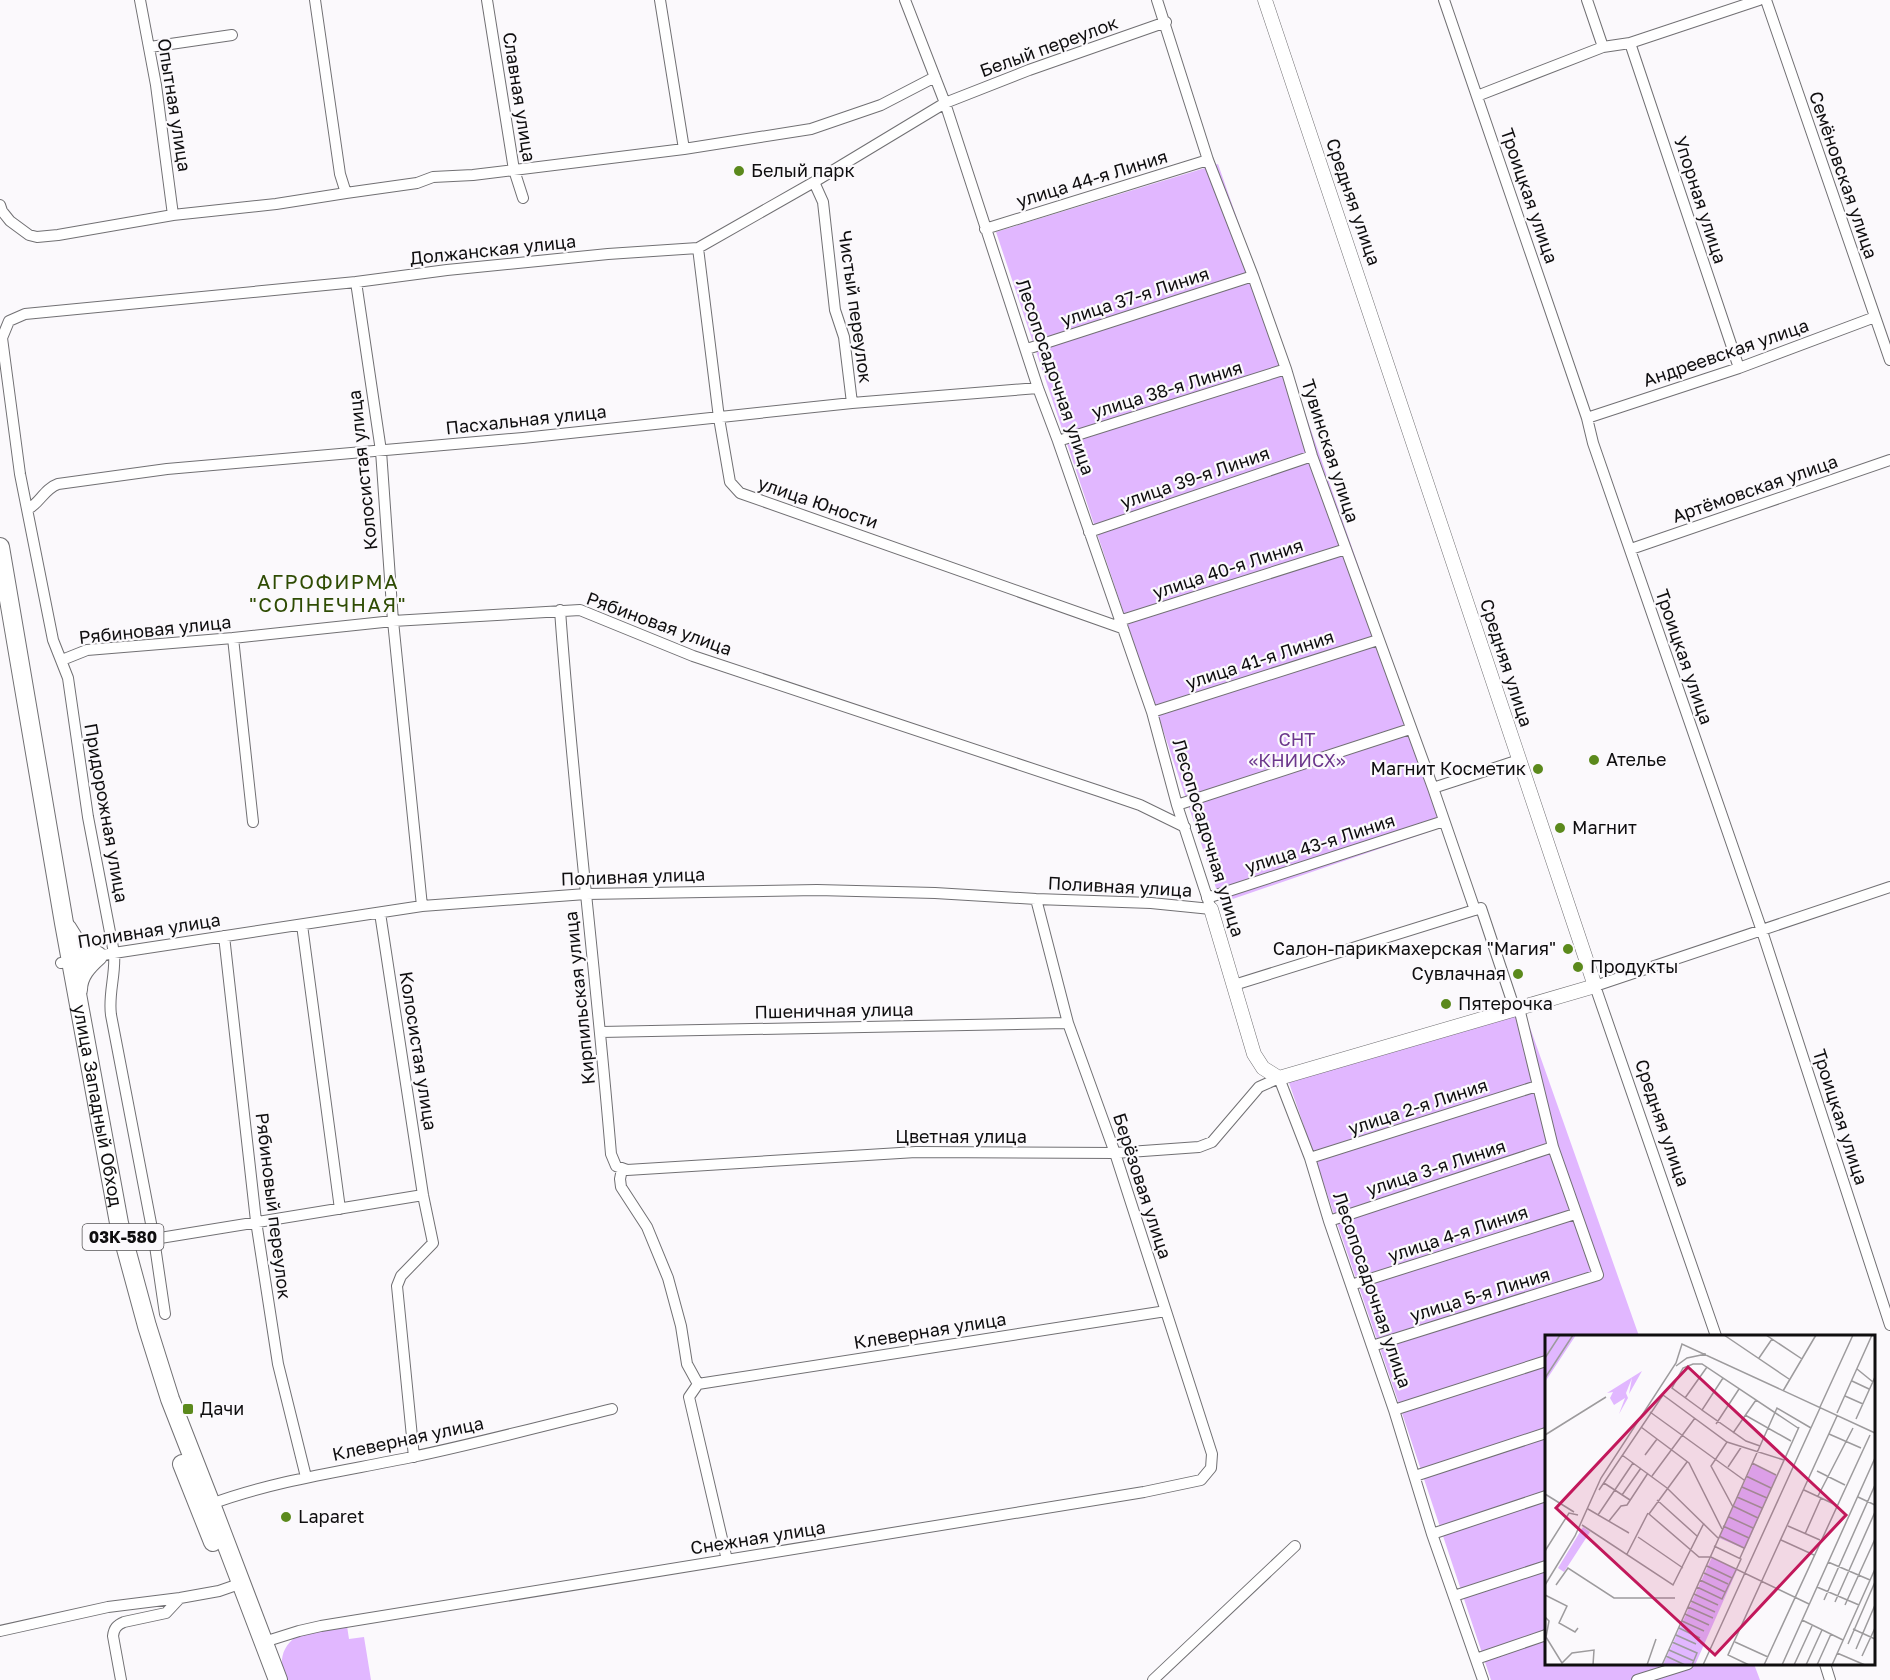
<svg xmlns="http://www.w3.org/2000/svg" width="1890" height="1680" font-family="'Golos Text',sans-serif">
  <style>
    .green { fill: #e1b7ff }
    .lines { fill: none; stroke-linecap: round; stroke-linejoin: round }
    .minor-casing { stroke: #717073; stroke-width: 12 }
    .tertiary-casing { stroke: #717073; stroke-width: 15 }
    .trunk-casing { stroke: #717073; stroke-width: 20 }
    .minor { stroke: #fff; stroke-width: 10 }
    .tertiary { stroke: #fff; stroke-width: 14 }
    .trunk { stroke: #fff; stroke-width: 18 }
    .poi-dot { fill: #5b891c; stroke: #fbf9fc; stroke-width: 2 }
    .labels { text-anchor: middle; stroke-width: 4.5; stroke-linejoin: round; paint-order: stroke }
    .shield { fill: #fbf9fc; stroke: #565456; stroke-width: 1.5 }
    .shield-label { font-size: 16px; font-weight: bold; fill: #0f0e0f }
    .street-label { font-size: 18px; fill: #0f0e0f; stroke: #fbf9fc }
    .poi-label { font-size: 18px; fill: #0f0e0f; stroke: #fbf9fc; text-anchor: start }
    .park-label { font-size: 18px; fill: #6c378c; stroke: #fbf9fc }
    .neighbourhood-label { font-size: 20px; letter-spacing: 1.5px; fill: #2f4c04; stroke: #fbf9fc }
    .inset-road { fill: none; stroke: #9d9b9d; stroke-width: 1.5 }
    .view { fill: #c2185b; fill-opacity: 0.15; stroke: #c2185b; stroke-width: 3 }
    .inset-edge { fill: none; stroke: #0f0e0f; stroke-width: 3 }
  </style>
  <rect width="100%" height="100%" fill="#fbf9fc"/>
  <path class="green" d="M1218,164L1449,825L1221,903L996,232Z
    M1521,1002L1639,1336H1546V1664H1754L1760,1680H1491L1395,1392L1286,1074Z
    M347,1626L349,1639L364,1637L371,1680H284C280,1662 280,1648 297,1636Z"/>
  <g class="lines">
    <g class="minor-casing">
      <path id="minor" d="M140,0L156,85L173,215
        M315,0L340,174L346,193L417,183L433,177L473,175L684,149L811,129L881,105L935,77
        M487,0L514,170L523,198
        M660,0L684,149
        M1157,0L1208,160L1253,276L1286,369L1312,456L1433,788L1475,910
        M1444,0L1587,418L1593,443L1762,931L1890,1325
        M1587,0L1603,47
        M1766,0L1890,360
        M1630,43L1739,368
        M150,47L232,35
        M1477,96L1603,47L1630,43L1759,0
        M814,182L823,202L835,310L844,337L852,403
        M0,205L2,211L10,221L29,235L37,237L58,235L173,215L276,204L346,193
        M985,229L1208,160
        M698,248L719,418L730,482L740,493L1122,628
        M356,282L381,451L393,621L422,906
        M1027,349L1253,276
        M1587,418L1739,368L1875,317
        M1058,441L1286,369
        M28,509C40,503 44,489 58,484L167,469L523,438L852,403L1038,388
        M1089,532L1312,456
        M1631,549L1890,460
        M560,610C573,791 596,972 611,1154L616,1166L627,1170L916,1152L1115,1153L1199,1147L1212,1142L1259,1087L1279,1078L1310,1158L1329,1221L1394,1410L1432,1534L1483,1680
        M1119,621L1346,549
        M233,638L253,822
        M62,660L87,650L233,638L393,621L580,610L693,656L1099,791L1140,805L1185,827
        M1152,712L1378,640
        M1433,788L1519,760
        M1177,805L1410,729
        M1207,898L1444,821
        M380,913L423,1195L433,1243L401,1276L397,1286L414,1457
        M302,925L340,1209
        M224,936L256,1221L278,1364L306,1477
        M61,963L114,953L422,906L586,894L817,890L935,893L1036,899L1151,903L1211,909L1177,805L1152,712L1058,441L1038,388L945,103L905,0
        M1234,985L1481,908L1515,1010
        M601,1032L1068,1023
        M1310,1158L1537,1086
        M622,1169L620,1179L621,1187L647,1227L668,1278L681,1326L687,1364L698,1384
        M1329,1221L1553,1147
        M154,1239L423,1195
        M1351,1285L1575,1214
        M165,1314L154,1239L111,1015C108,994 116,974 114,953L88,817L68,678L53,640L20,474L2,338L9,321L25,314L356,282L447,270L608,254L698,248L814,182L945,103L1029,70L1166,22
        M1716,1336L1595,986L1890,887
        M1372,1346L1598,1275L1553,1147L1519,1008
        M698,1384L1166,1311
        M698,1384L689,1397L727,1560
        M1394,1410L1546,1361
        M1415,1476L1546,1433
        M211,1504C276,1480 345,1471 412,1457C479,1443 546,1425 612,1409
        M1432,1534L1546,1496
        M1454,1596L1546,1566
        M0,1631L108,1607L180,1598L219,1591L242,1583
        M264,1642L299,1631L321,1626L1144,1492L1201,1480L1211,1468L1212,1454L1115,1153L1068,1023L1036,899
        M1476,1659L1546,1635
        M1825,1664L1830,1680
        M121,1680L113,1636C114,1628 117,1625 124,1622L166,1613L180,1598
        M1153,1680L1295,1546
        M1637,1680L1688,1664"/>
    </g>
    <g class="tertiary-casing">
      <path id="tertiary" d="M1211,909L1254,1054L1263,1068L1279,1078L1595,986L1265,0"/>
    </g>
    <g class="trunk-casing">
      <g id="trunk">
        <path id="s1" d="M0,547L64,923L119,1223L147,1326L170,1399L211,1504L278,1680"/>
        <path d="M67,928L77,944L98,956C88,965 78,975 78,990"/>
        <path d="M182,1464L213,1542"/>
      </g>
    </g>
    <use href="#minor" class="minor"/>
    <use href="#tertiary" class="tertiary"/>
    <use href="#trunk" class="trunk"/>
  </g>
  <g class="poi-dot">
    <circle cx="739" cy="171" r="6"/>
    <circle cx="1594" cy="760" r="6"/>
    <circle cx="1538" cy="769" r="6"/>
    <circle cx="1560" cy="828" r="6"/>
    <circle cx="1568" cy="949" r="6"/>
    <circle cx="1578" cy="967" r="6"/>
    <circle cx="1518" cy="974" r="6"/>
    <circle cx="1446" cy="1004" r="6"/>
    <rect x="182" y="1403" width="12" height="12" rx="3"/>
    <circle cx="286" cy="1517" r="6"/>
  </g>
  <g class="labels">
    <rect class="shield" x="82.5" y="1224" width="81" height="26" rx="4.5"/>
    <g class="shield-label">
      <text x="123" y="1243">03К-580</text>
    </g>
    <g class="street-label">
      <text transform="translate(1049 47) rotate(-20)" y="6">Белый переулок</text>
      <text transform="translate(519 97) rotate(81)" y="6">Славная улица</text>
      <text transform="translate(174 105) rotate(81)" y="6">Опытная улица</text>
      <text transform="translate(1843 175) rotate(71)" y="6">Семёновская улица</text>
      <text transform="translate(1092 179) rotate(-17)" y="6">улица 44-я Линия</text>
      <text transform="translate(1529 196) rotate(71)" y="6">Троицкая улица</text>
      <text transform="translate(1700 200) rotate(72)" y="6">Упорная улица</text>
      <text transform="translate(1353 202) rotate(71)" y="6">Средняя улица</text>
      <text transform="translate(493 250) rotate(-6)" y="6">Должанская улица</text>
      <text transform="translate(1135 297) rotate(-18)" y="6">улица 37-я Линия</text>
      <text transform="translate(855 307) rotate(82)" y="6">Чистый переулок</text>
      <text transform="translate(1726 353) rotate(-19)" y="6">Андреевская улица</text>
      <text transform="translate(1055 377) rotate(71)" y="6">Лесопосадочная улица</text>
      <text transform="translate(1167 390) rotate(-17)" y="6">улица 38-я Линия</text>
      <text transform="translate(526 420) rotate(-6)" y="6">Пасхальная улица</text>
      <text transform="translate(1330 451) rotate(72)" y="6">Тувинская улица</text>
      <text transform="translate(363 470) rotate(-96)" y="6">Колосистая улица</text>
      <text transform="translate(1195 478) rotate(-19)" y="6">улица 39-я Линия</text>
      <text transform="translate(1755 489) rotate(-19)" y="6">Артёмовская улица</text>
      <text transform="translate(818 503) rotate(19)" y="6">улица Юности</text>
      <text transform="translate(1228 569) rotate(-18)" y="6">улица 40-я Линия</text>
      <text transform="translate(659 624) rotate(20)" y="6">Рябиновая улица</text>
      <text transform="translate(155 630) rotate(-6)" y="6">Рябиновая улица</text>
      <text transform="translate(1684 657) rotate(71)" y="6">Троицкая улица</text>
      <text transform="translate(1260 660) rotate(-18)" y="6">улица 41-я Линия</text>
      <text transform="translate(1506 663) rotate(72)" y="6">Средняя улица</text>
      <text transform="translate(106 813) rotate(80)" y="6">Придорожная улица</text>
      <text transform="translate(1208 838) rotate(73)" y="6">Лесопосадочная улица</text>
      <text transform="translate(1320 844) rotate(-18)" y="6">улица 43-я Линия</text>
      <text transform="translate(633 877) rotate(-2)" y="6">Поливная улица</text>
      <text transform="translate(1120 887) rotate(3)" y="6">Поливная улица</text>
      <text transform="translate(149 931) rotate(-9)" y="6">Поливная улица</text>
      <text transform="translate(580 998) rotate(-96)" y="6">Кирпильская улица</text>
      <text transform="translate(834 1011) rotate(-1)" y="6">Пшеничная улица</text>
      <text transform="translate(418 1051) rotate(81)" y="6">Колосистая улица</text>
      <text dy="6" stroke="none"><textPath href="#s1" startOffset="567">улица Западный Обход</textPath></text>
      <text transform="translate(1418 1107) rotate(-18)" y="6">улица 2-я Линия</text>
      <text transform="translate(1840 1117) rotate(72)" y="6">Троицкая улица</text>
      <text transform="translate(1662 1123) rotate(71)" y="6">Средняя улица</text>
      <text x="961" y="1143">Цветная улица</text>
      <text transform="translate(1436 1168) rotate(-18)" y="6">улица 3-я Линия</text>
      <text transform="translate(1142 1186) rotate(72)" y="6">Берёзовая улица</text>
      <text transform="translate(273 1206) rotate(83)" y="6">Рябиновый переулок</text>
      <text transform="translate(1458 1234) rotate(-18)" y="6">улица 4-я Линия</text>
      <text transform="translate(1372 1290) rotate(71)" y="6">Лесопосадочная улица</text>
      <text transform="translate(1480 1295) rotate(-17)" y="6">улица 5-я Линия</text>
      <text transform="translate(930 1331) rotate(-9)" y="6">Клеверная улица</text>
      <text transform="translate(408 1439) rotate(-12)" y="6">Клеверная улица</text>
      <text transform="translate(758 1538) rotate(-9)" y="6">Снежная улица</text>
    </g>
    <g class="poi-label">
      <text x="751" y="177">Белый парк</text>
      <text x="1606" y="766">Ателье</text>
      <text x="1526" y="775" text-anchor="end">Магнит Косметик</text>
      <text x="1572" y="834">Магнит</text>
      <text x="1556" y="955" text-anchor="end">Салон-парикмахерская "Магия"</text>
      <text x="1590" y="973">Продукты</text>
      <text x="1506" y="980" text-anchor="end">Сувлачная</text>
      <text x="1458" y="1010">Пятерочка</text>
      <text x="200" y="1415">Дачи</text>
      <text x="298" y="1523">Laparet</text>
    </g>
    <g class="park-label">
      <text x="1297" y="746">СНТ<tspan x="1297" dy="21">«КНИИСХ»</tspan></text>
    </g>
    <g class="neighbourhood-label">
      <text x="328" y="589">АГРОФИРМА<tspan x="328" dy="23">"СОЛНЕЧНАЯ"</tspan></text>
    </g>
  </g>
  <g transform="translate(1545 1335)">
    <rect width="330" height="330" fill="#fbf9fc"/>
    <path d="M0,0H31L0,47ZM97,36L84,59L87,43L81,58L83,63L74,79L80,63L69,70L65,63L68,57L62,58ZM208,129L232,141L200,214L174,203ZM38,192L45,197L19,237L13,233ZM167,222L192,235L150,330H118Z" fill="#e1b7ff"/>
    <path class="inset-road" d="M179,0L244,44M221,0L257,24M0,23L15,0M214,23L227,4M131,31L142,23L161,19M312,34L328,47M0,43L28,0M178,43L157,75L201,106L215,111M307,46L324,54M238,56L271,0M300,61L318,69M140,63L162,32M275,72L308,0M157,75L127,53L138,33L148,29H157L253,93M105,77L199,145M292,78L327,0M200,80L246,106M311,84L330,42M171,89L194,54M96,92L144,128L177,194M188,98L211,65M284,99L316,113M0,100L61,62M182,107L166,131L188,172M77,120L122,153L173,203M100,120L112,104M142,127L104,179L154,222H166L264,269M207,128L231,140M183,132L197,111M272,136L300,150M107,141L150,83M201,141L226,153M59,148L85,165M197,152L222,163M54,155L118,60L182,107L239,125M259,155L291,170M0,159L29,177M77,160L96,133M273,161L308,93M192,162L217,173M313,162L330,170M112,165L152,201M188,171L213,183M43,174L84,198M53,180L88,128M184,182L208,193M64,186L76,171L82,170L103,138M37,190L128,250L159,188M178,191L204,203M243,191L275,205M260,199L276,163M174,201L199,213M93,202L138,233M236,205L269,220M169,211L196,224L191,235M0,216L24,178L33,180M82,219L103,178M195,223L254,92M283,227L325,245M162,231L187,243M159,238L183,249M155,245L180,257M0,250L30,201L56,143L131,28L137,9L330,98M11,250L23,233L69,263H130M152,252L177,264L191,235M272,252L314,270M149,259L173,270M0,260L22,271L14,288L30,297L33,293M279,265L330,150M146,266L170,277M290,267L330,177M300,270L330,204M143,272L168,283M140,279L164,290M0,282L4,286L1,302L17,328L27,318L49,315L48,330M257,285L298,305M137,286L159,296M134,293L155,303M308,294L330,304M131,300L151,309M127,307L152,318L147,330M190,307L223,322M303,309L330,247M311,314L330,270M124,315L149,326M292,318L320,330M121,321L140,330M317,321L330,293M102,330L111,304M117,330L232,73L266,93M158,330L275,73M204,330L183,320L292,81M219,330L325,100M237,330L330,123M249,330L267,291M261,330L277,295M272,330L286,299M287,330L330,234"/>
    <path class="view" d="M143,32L301,180L170,320L11,173Z"/>
    <rect width="330" height="330" class="inset-edge"/>
  </g>
</svg>
